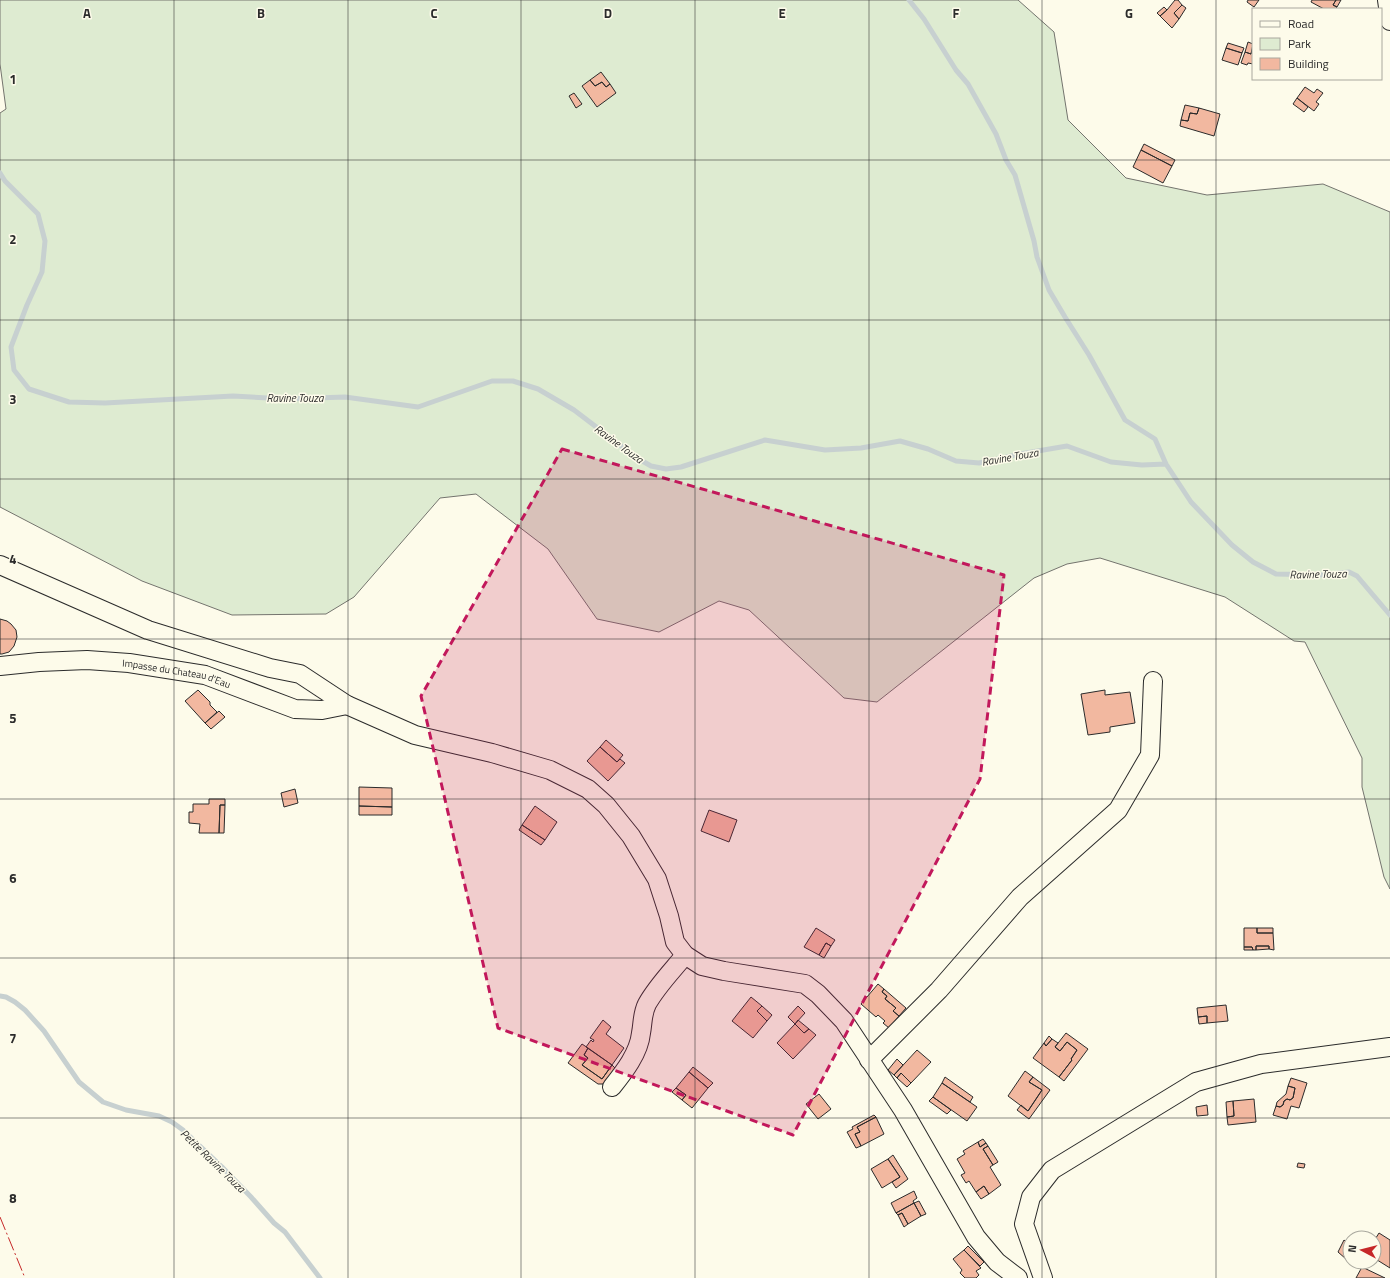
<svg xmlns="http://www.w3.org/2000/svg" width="1390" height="1278" font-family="'Titillium Web',sans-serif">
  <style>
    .green { fill: #deebd1; stroke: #74746e }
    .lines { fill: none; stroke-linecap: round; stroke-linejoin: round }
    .stream { stroke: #c7d0d0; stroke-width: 5 }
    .building { fill: #f2b8a0; stroke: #2b2b2b }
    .minor-casing { stroke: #2b2b2b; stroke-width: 20 }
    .minor { stroke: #fdfbea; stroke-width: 18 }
    .power { stroke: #c62828; stroke-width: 1; stroke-dasharray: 14 3 2 3; stroke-linecap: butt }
    .marked { fill: #c2185b; fill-opacity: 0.2; stroke: #c2185b; stroke-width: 3; stroke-dasharray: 8 5; stroke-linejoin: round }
    .grid { fill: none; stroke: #2b2b2b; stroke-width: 1; stroke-opacity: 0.55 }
    .labels { text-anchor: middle; stroke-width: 3; stroke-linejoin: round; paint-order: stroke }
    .street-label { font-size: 10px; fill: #2b2b2b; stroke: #fdfbea }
    .water-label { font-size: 11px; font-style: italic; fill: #2b2b2b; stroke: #fdfbea }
    .grid-label { font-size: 13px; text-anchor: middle; font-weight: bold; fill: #2b2b2b; stroke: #fdfbea; stroke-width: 3; stroke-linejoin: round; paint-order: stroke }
  </style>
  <rect width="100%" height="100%" fill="#fdfbea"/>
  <path class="green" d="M0,0H1018L1054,32L1068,120L1126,178L1207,195L1323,184L1390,212V889L1384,877L1362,787V758L1305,642L1294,641L1225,597L1100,558L1067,564L1034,578L877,702L844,698L749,610L719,601L659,632L597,619L548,549L476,494L440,498L354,597L326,614L232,615L142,581L0,507V113L6,109L0,64Z"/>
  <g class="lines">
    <path class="stream" d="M909,0L924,19L956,70L968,84L996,134L1006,160L1015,175L1034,241L1037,257L1049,290L1065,317L1089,355L1125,420L1155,439L1166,464L1191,502L1232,545L1253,562L1276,574L1321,575L1349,572L1357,576L1390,615
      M0,173L5,181L38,214L45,241L42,272L27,305L11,347L14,370L29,389L69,402L105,403L233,396L286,399L345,397L418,407L492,381H513L538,389L574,410L637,458L651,466L666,469L681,467L765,440L825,450L861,448L900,441L928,449L956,461L979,463L1020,454L1067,446L1111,462L1142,465L1166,464
      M0,996L6,997L15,1002L25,1010L44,1031L79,1082L103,1102L126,1110L159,1116L172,1122L183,1130L222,1167L251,1197L274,1223L285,1232L320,1278"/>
  </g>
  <path class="building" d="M1175,0H1178L1182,5L1174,13L1179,19L1172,28L1160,16L1167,10Z
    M1248,0H1259L1254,7L1247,2Z
    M1312,0H1336L1333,5L1337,7L1335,9H1324L1311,2Z
    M1336,0H1341L1337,7L1333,5Z
    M1182,5L1186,8L1179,19L1174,13Z
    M1164,7L1167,10L1160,16L1157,13Z
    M1248,42L1253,44L1251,54L1245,52Z
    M1228,43L1244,48L1242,53L1226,48Z
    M1253,47V64L1248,63L1247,65L1241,63L1245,52L1251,54Z
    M1226,48L1242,53L1238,65L1222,60Z
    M601,72L610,84L606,87L602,82L595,86L590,80Z
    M590,80L595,86L602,82L606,87L610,84L616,93L597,107L582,86Z
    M1305,87L1314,93L1317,89L1323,93L1316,102L1319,104L1314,111L1297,98Z
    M574,93L582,104L576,108L569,96Z
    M1297,98L1308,107L1304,112L1293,104Z
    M1185,105L1199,108L1197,114L1190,113L1188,121L1181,120Z
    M1199,108L1220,114L1214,136L1180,126L1181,120L1188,121L1190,113L1197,114Z
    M1144,144L1175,160L1172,166L1141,150Z
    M1141,150L1172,166L1163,183L1133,167Z
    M0,619L7,621L11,624L16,630L17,637L14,646L9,652L2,654H0Z
    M198,690L210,702V705L217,712L205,723L185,701Z
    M1105,690V695L1130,692L1135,723L1110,727V732L1088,735L1081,694Z
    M219,711L225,717L211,729L205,723Z
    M606,740L623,755L617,762L600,747Z
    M600,747L617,762L620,759L625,763L608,781L587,761Z
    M359,787L392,788V807L359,806Z
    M295,789L298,803L284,807L281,793Z
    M209,799H225V805H220L219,833H199L200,824L189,823V812H193V804H209Z
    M220,805H225L224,833H219Z
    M359,806L392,807V815H359Z
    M535,806L557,822L545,840L522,825Z
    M709,810L737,820L729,842L701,831Z
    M522,825L545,840L541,845L519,830Z
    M816,928L835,940L831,946L826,943L819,955L804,947Z
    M1244,928H1257V933H1273L1274,950L1269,949V946H1256V950H1253L1252,947H1244Z
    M1257,928H1273V933H1257Z
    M826,943L831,946L824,958L819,955Z
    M1256,946H1269V949L1256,950Z
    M1244,947H1252L1253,950H1244Z
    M878,984L884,989L882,992L887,996L885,999L896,1008L893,1011L899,1016L889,1028L883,1023L885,1021L878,1015L876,1017L861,1004Z
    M884,989L906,1008L899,1016L893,1011L896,1008L885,999L887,996L882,992Z
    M751,997L762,1006L757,1011L767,1021L753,1038L732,1021Z
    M1226,1005L1228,1021L1207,1023V1016L1198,1017L1197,1008Z
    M762,1006L772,1015L767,1021L757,1011Z
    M798,1006L805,1013L795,1024L788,1017Z
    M1207,1016V1023L1199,1024L1198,1017Z
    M603,1020L611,1027L606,1034L624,1048L612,1065L586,1047L591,1040L593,1042L594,1040L590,1038Z
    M798,1020L809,1029L804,1033L795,1024Z
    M795,1024L804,1033L809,1029L816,1035L793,1059L777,1043Z
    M1066,1033L1088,1049L1064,1081L1059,1077L1072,1060L1071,1059L1077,1050L1067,1042L1060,1051L1055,1047Z
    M1049,1036L1052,1039L1046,1046L1044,1043Z
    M1052,1039L1058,1043L1055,1047L1060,1051L1067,1042L1077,1050L1071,1059L1072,1060L1059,1077L1033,1058L1044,1043L1046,1046Z
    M582,1044L588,1048L584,1055L588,1058L582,1065L602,1079L612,1065L616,1069L604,1084H598L568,1063Z
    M588,1048L612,1065L602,1079L582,1065L588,1058L584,1055Z
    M917,1050L931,1062L911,1083L901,1073L897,1078L894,1075Z
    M897,1059L903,1065L894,1075L888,1070Z
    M693,1067L713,1083L708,1088L689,1072Z
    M1025,1071L1033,1077L1029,1082L1042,1090L1028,1111L1008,1096Z
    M689,1072L708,1088L692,1108L682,1100L686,1095L676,1088Z
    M901,1073L911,1083L907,1087L897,1078Z
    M945,1077L973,1097L970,1102L942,1083Z
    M1033,1077L1050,1090L1029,1119L1017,1110L1021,1105L1028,1111L1042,1090L1029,1082Z
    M1291,1078L1307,1083L1299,1108L1291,1106L1287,1119L1273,1115L1276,1106L1280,1107L1283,1105L1284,1101L1287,1099L1290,1100L1293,1098L1295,1088L1288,1086Z
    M942,1083L977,1107L967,1121L933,1097Z
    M1288,1086L1295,1088L1293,1098L1290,1100L1287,1099L1284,1101L1283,1105L1280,1107L1276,1106L1277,1102L1286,1094Z
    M676,1088L686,1095L682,1100L672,1092Z
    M819,1094L831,1109L818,1119L806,1104Z
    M933,1097L951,1110L947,1114L929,1101Z
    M1254,1099L1256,1122L1228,1125L1227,1117L1234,1116L1233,1101Z
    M1233,1101L1234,1116L1227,1117L1226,1102Z
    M1207,1105L1208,1115L1197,1116L1196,1107Z
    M874,1115L876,1117L857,1127L860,1132L855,1134L861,1146L856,1148L847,1132L853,1129L852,1127Z
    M876,1117L884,1134L861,1146L855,1134L860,1132L857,1127Z
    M983,1139L986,1143L980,1147L978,1142Z
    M978,1142L980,1147L986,1143L988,1146L983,1149L993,1165L990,1167L1001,1185L989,1194L984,1186L976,1192L969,1181L966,1183L961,1175L965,1173L957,1159L965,1154L963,1151Z
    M988,1146L998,1162L993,1165L983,1149Z
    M893,1155L908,1179L896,1188L892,1182L900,1177L888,1159Z
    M888,1159L900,1177L882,1188L871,1169Z
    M1298,1163L1305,1164L1304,1168L1297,1167Z
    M984,1186L989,1194L981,1199L976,1192Z
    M914,1191L917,1198L913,1201L914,1203L896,1213L891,1203Z
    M919,1201L926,1214L921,1216L914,1203Z
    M914,1203L921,1216L908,1224L902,1213L898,1215L896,1213Z
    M902,1213L908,1224L904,1227L898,1215Z
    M1379,1233L1390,1240V1268L1374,1258V1241Z
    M1344,1240L1350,1245V1250L1346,1259L1338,1252Z
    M968,1246L984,1262L980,1266L964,1250Z
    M964,1250L981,1268L976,1271L979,1275L976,1278H965L960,1273L962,1270L953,1259Z
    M1362,1267L1385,1278H1356Z"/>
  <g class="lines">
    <g class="minor-casing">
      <g id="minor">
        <path d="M1387,0L1390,21"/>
        <path d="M0,565L148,630L270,668L300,674L347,705L415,735L492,753L550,770L588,789L606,805L631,836L657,879L669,916L675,942L685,955L702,966L724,971L805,984L818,994L844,1021L903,1110L976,1237L997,1262L1018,1278"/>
        <path id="s1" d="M0,666L39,662L87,660L129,663L205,675L295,709L322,710L347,705"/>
        <path d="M869,1060L939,990L1020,897L1118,810L1150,755L1153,681"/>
        <path d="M612,1087C624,1072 639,1053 641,1033C643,1023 642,1014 647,1004C657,986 672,971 685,955"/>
        <path d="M1043,1278L1024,1224L1031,1197L1052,1170L1196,1082L1261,1064L1390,1047"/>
      </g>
    </g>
    <use href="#minor" class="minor"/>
    <path class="power" d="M0,1217L25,1278"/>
  </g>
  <path class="marked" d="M562,449L1004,575L980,779L793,1135L498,1028L421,696Z"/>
  <path class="grid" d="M174,0V1278M348,0V1278M521,0V1278M695,0V1278M869,0V1278M1042,0V1278M1216,0V1278M0,160H1390M0,320H1390M0,479H1390M0,639H1390M0,799H1390M0,958H1390M0,1118H1390"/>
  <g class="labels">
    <g class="street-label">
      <text dy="4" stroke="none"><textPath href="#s1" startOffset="178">Impasse du Chateau d'Eau</textPath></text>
    </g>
    <g class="water-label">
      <text x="295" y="402">Ravine Touza</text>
      <text transform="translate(619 444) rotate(36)" y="4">Ravine Touza</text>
      <text transform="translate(1010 457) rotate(-10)" y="4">Ravine Touza</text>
      <text transform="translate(1318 574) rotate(-1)" y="4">Ravine Touza</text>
      <text transform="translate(213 1161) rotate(44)" y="4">Petite Ravine Touza</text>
    </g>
  </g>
  <g class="grid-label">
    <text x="87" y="18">A</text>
    <text x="261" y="18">B</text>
    <text x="434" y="18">C</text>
    <text x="608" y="18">D</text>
    <text x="782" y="18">E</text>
    <text x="956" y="18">F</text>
    <text x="1129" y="18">G</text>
    <text x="13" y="84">1</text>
    <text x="13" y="244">2</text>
    <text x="13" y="404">3</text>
    <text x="13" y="564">4</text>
    <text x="13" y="723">5</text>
    <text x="13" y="883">6</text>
    <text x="13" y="1043">7</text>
    <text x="13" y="1203">8</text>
  </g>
  <rect x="1252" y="8" width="130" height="72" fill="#fdfbea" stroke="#a9a89e"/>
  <rect x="1260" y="21" width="20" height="6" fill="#fdfbea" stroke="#a9a89e"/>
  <text x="1288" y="28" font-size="12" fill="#2b2b2b">Road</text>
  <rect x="1260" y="38" width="20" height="12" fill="#deebd1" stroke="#a9a89e"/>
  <text x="1288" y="48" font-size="12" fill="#2b2b2b">Park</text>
  <rect x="1260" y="58" width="20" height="12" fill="#f2b8a0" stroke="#a9a89e"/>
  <text x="1288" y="68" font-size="12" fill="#2b2b2b">Building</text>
  <g transform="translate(1362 1250) rotate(277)"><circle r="19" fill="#fdfbea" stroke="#a9a89e"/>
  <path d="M0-3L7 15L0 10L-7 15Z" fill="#c62828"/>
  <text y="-6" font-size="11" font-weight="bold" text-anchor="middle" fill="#2b2b2b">N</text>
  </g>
</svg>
